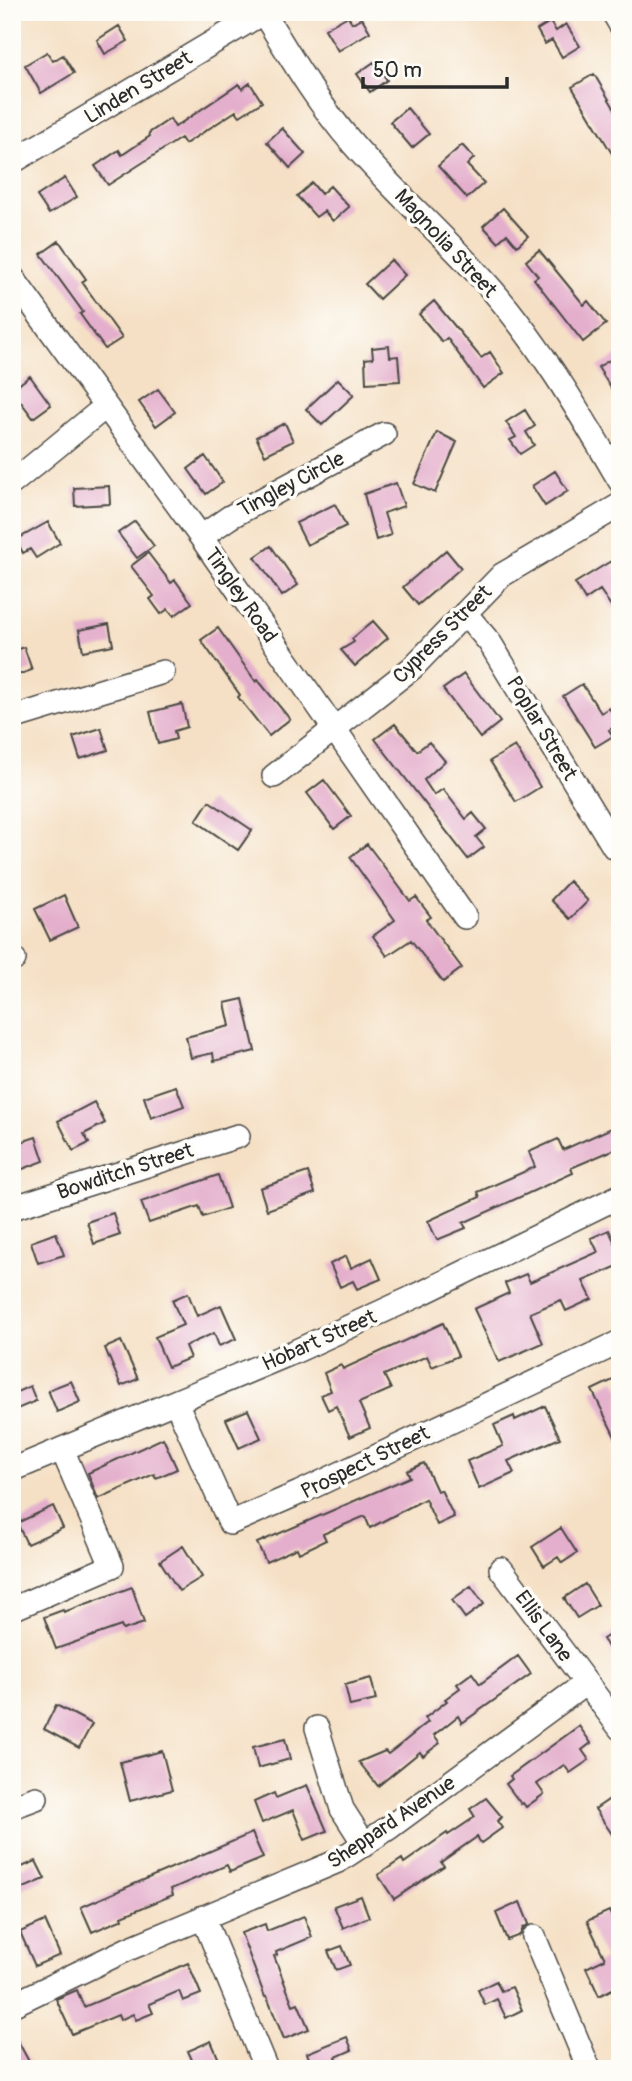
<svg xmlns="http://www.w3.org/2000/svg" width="632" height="2081" font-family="Pangolin,sans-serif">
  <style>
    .building { fill: #e4afcc }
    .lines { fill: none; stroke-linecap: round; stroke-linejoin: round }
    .minor-casing { stroke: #494642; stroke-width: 26 }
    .minor { stroke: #fff; stroke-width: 23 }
    .labels { text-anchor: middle; stroke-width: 7; stroke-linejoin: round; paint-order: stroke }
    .street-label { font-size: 21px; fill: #2b2b2b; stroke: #fdfcf7 }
  </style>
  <rect width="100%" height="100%" fill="#fdfcf7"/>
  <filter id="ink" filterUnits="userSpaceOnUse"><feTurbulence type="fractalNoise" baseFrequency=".0143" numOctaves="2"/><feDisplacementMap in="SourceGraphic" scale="14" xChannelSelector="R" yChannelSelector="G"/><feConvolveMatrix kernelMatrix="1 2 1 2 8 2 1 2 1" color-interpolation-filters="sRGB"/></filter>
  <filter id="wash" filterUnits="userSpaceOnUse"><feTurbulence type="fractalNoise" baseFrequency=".00686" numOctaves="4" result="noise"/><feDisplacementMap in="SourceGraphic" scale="28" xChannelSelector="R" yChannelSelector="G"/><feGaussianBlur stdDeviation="1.57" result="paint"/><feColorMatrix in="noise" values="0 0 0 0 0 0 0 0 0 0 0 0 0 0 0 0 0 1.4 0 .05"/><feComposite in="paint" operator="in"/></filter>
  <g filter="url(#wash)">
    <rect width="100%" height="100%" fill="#f5e0c5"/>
    <g id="blocks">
      <path class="building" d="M348,16L352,23L362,18L370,32L338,51L325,29Z
        M550,22L556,31L566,24L580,46L562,57L552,40L545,44L537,30Z
        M119,26L128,41L105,54L97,40Z
        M47,52L53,61L63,55L74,73L41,93L25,65Z
        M374,62L387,80L370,92L357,74Z
        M594,74L620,118V167L572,87Z
        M250,83L262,102L240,116L236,111L185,144L181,138L108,185L95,166L119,150L122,155L150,136L149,133L170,119L175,127L239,84L242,89Z
        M407,108L429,134L412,148L390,122Z
        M282,128L305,154L290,168L267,142Z
        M462,145L474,158L467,165L484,183L467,198L438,166Z
        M65,178L77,197L49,214L37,196Z
        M312,183L321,194L330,186L349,207L333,221L324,211L316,217L297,196Z
        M503,208L528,236L517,246L507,234L498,242L483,226Z
        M59,241L86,279L82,282L122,338L105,349L80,314L83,312L41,254Z
        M539,250L584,305L588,301L606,324L583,342L534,279L538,276L526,261Z
        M391,260L405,275L379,299L365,284Z
        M434,301L481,358L490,352L504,373L483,388L447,338L442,342L419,314Z
        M389,346L390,357L398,356L400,381L366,383L365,359L373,358L372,348Z
        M620,354V403L598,367Z
        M30,376L51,405L33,418L12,390Z
        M338,379L354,395L322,425L306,409Z
        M158,389L175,412L156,426L139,402Z
        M525,410L535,426L526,432L534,445L520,454L510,440L516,437L506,422Z
        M285,423L293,441L265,455L256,437Z
        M437,432L457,442L435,493L414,484Z
        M205,456L223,482L206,494L188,469Z
        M555,471L568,491L545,506L532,486Z
        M396,483L404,506L384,513L391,535L376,540L364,494Z
        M109,486L110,504L75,506L74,488Z
        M335,504L346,526L307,545L296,523Z
        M135,521L154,546L137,558L118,533Z
        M48,522L60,543L36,558L30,549L23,553L16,540Z
        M271,546L298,585L282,596L255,557Z
        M446,550L461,568L418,605L403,587Z
        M148,553L171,583L175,580L192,603L174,616L168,609L161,614L150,599L154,596L131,566Z
        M611,561L620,575V619L600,590L585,600L575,583Z
        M373,621L388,638L355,666L341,650L354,642L352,639Z
        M109,624L113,645L83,651L79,630Z
        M218,628L256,682L258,680L290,719L269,736L238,697L240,695L201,640Z
        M24,647L32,670L12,677V651Z
        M464,674L500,722L480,738L443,689Z
        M582,684L601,713L609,708L619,724L609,730L613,736L595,747L563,696Z
        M182,704L187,727L174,731L176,739L158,744L150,712Z
        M395,724L417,751L429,742L445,761L424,780L434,795L443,789L466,819L473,813L486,829L476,837L484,847L468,859L375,739Z
        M101,728L108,750L80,759L73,737Z
        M515,746L540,787L516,802L490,761Z
        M324,780L351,816L334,829L307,793Z
        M209,801L252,830L238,850L196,821Z
        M367,844L410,901L416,897L431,917L426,920L462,968L443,982L411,940L387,956L373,936L395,920L350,857Z
        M569,881L588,901L570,919L551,900Z
        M64,895L78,927L50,940L35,909Z
        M243,999L255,1051L214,1061L213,1053L191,1058L186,1037L230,1026L225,1003Z
        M176,1086L184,1106L151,1118L144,1097Z
        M94,1102L105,1123L84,1134L89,1143L73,1151L58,1121Z
        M616,1126L620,1134V1147L571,1168L573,1173L463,1223L466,1228L437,1240L428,1221L480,1197L478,1192L535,1167L529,1152L558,1139L563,1150Z
        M36,1137L44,1161L12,1173V1145Z
        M308,1172L315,1193L267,1210L260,1188Z
        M218,1175L229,1208L203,1217L199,1206L149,1223L141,1202Z
        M113,1213L120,1235L94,1244L87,1222Z
        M609,1230L620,1254V1265L583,1281L592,1299L566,1311L561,1300L530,1313L543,1343L499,1362L474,1309L509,1293L505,1283L526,1274L530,1282L598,1252L591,1238Z
        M56,1233L64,1255L38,1263L31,1242Z
        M346,1256L351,1268L372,1258L381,1279L357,1289L353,1281L340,1287L330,1264Z
        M188,1293L197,1316L221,1305L236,1339L219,1346L214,1333L185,1346L190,1358L168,1367L155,1337L183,1325L172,1300Z
        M443,1323L458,1356L432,1367L427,1356L384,1375L391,1389L359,1403L370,1428L350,1437L336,1406L328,1410L321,1395L331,1391L324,1373L341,1365L343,1369Z
        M121,1341L138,1379L121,1386L105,1348Z
        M615,1379L620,1389V1447L592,1390Z
        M71,1381L80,1402L57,1412L48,1390Z
        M30,1386L36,1401L17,1409L12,1394Z
        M545,1406L560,1438L508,1461L514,1473L479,1489L467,1461L503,1446L494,1425L514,1416L515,1420Z
        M248,1410L261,1438L239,1448L226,1419Z
        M163,1438L177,1469L156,1478L154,1474L98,1499L88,1473Z
        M424,1463L437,1491L441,1490L454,1517L437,1525L425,1499L370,1528L365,1516L323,1534L326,1540L299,1553L297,1548L266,1562L257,1543L410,1477L407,1471Z
        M53,1506L63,1528L27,1544L17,1523Z
        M561,1528L577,1553L562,1563L558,1557L544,1566L532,1547Z
        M183,1546L202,1577L179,1591L160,1561Z
        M585,1584L598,1605L577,1618L564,1598Z
        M471,1586L484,1604L465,1618L452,1600Z
        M132,1587L144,1623L123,1630L121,1626L56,1649L44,1617L63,1610L64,1612Z
        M620,1628V1666L603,1639Z
        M518,1656L531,1674L462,1723L458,1716L434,1735L440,1743L423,1756L420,1752L378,1786L359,1762L385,1751L388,1754L401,1744L428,1722L425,1718L447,1701L445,1699L460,1688L457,1684L472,1673L480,1684Z
        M371,1678L376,1700L350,1706L345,1685Z
        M56,1705L92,1724L79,1748L44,1729Z
        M579,1726L591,1743L582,1750L589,1760L570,1773L564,1765L537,1784L544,1794L526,1807L523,1803L521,1804L506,1784L512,1779L510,1776Z
        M285,1739L290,1759L258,1768L253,1747Z
        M162,1751L172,1790L130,1801L120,1762Z
        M307,1785L327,1831L305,1840L293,1810L262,1823L254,1802L274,1793L276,1798Z
        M620,1792V1846L595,1809Z
        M486,1798L502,1817L497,1821L502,1828L481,1843L477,1837L441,1862L444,1866L394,1899L378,1875L402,1859L404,1863L447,1833L448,1835L475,1817L470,1809Z
        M252,1833L263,1858L230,1872L227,1865L171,1889L173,1895L122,1916L123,1919L92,1932L81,1907Z
        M36,1861L45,1879L12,1893V1871Z
        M361,1896L369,1917L343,1928L334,1906Z
        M520,1902L529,1924L523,1928L520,1935L507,1940L496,1913Z
        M609,1911L620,1934V1989L618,1986L599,1996L586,1968L605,1959L587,1921Z
        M304,1916L312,1937L276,1952L277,1955L274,1956L293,2005L298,2003L309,2029L284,2039L267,1997H265L241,1933L265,1924L267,1931Z
        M45,1921L60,1955L35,1966L20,1932Z
        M342,1946L350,1965L336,1970L328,1951Z
        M188,1963L201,1994L183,2001L179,1991L149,2004L153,2013L136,2020L133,2014L120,2020L118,2015L72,2034L56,1999L77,1990L84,2007Z
        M496,1981L501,1991L512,1987L522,2010L506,2018L497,1999L485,2005L478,1990Z
        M12,2030L33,2069H12Z
        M347,2037L352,2050L336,2057L341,2069H313L307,2053Z
        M211,2041L223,2069H196L188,2051Z"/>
    </g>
  </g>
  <g filter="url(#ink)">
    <use href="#blocks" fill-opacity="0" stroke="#494642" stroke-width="2"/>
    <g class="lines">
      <g class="minor-casing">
        <path id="minor" d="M263,12C291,58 318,104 353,144C397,195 449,240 493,291C543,349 581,415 620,481
          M613,12L620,24
          M12,162L264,12
          M12,277L201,537L465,917
          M12,483L105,407
          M201,537L230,517L384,434
          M465,613L490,643L614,847
          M12,718L163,672
          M274,776L412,668L502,575L620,505
          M12,960L14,959
          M12,1208L238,1136
          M176,1402L230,1523L299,1493L620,1342
          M12,1470L294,1352L416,1296L620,1196
          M501,1569L620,1728
          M12,1609L112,1566L62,1449
          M317,1728L342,1809L365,1845
          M12,1807L36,1798
          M203,1917L266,2069
          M534,1937L589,2069
          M12,2005L128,1949L338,1861L390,1827L586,1683"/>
      </g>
      <use href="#minor" class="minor"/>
    </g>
  </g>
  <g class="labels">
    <g class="street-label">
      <text transform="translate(138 87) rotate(-31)" y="7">Linden Street</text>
      <text transform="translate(446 243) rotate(47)" y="7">Magnolia Street</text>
      <text transform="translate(291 484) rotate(-28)" y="7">Tingley Circle</text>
      <text transform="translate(241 595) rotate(55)" y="7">Tingley Road</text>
      <text transform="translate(442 634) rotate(-45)" y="7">Cypress Street</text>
      <text transform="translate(542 728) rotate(59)" y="7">Poplar Street</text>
      <text transform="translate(125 1171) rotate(-18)" y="7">Bowditch Street</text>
      <text transform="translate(319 1340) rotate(-24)" y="7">Hobart Street</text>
      <text transform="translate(365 1462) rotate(-26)" y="7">Prospect Street</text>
      <text transform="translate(544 1626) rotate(54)" y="7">Ellis Lane</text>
      <text transform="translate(391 1822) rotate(-34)" y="7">Sheppard Avenue</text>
    </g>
  </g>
  <rect width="632" height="2081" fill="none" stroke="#fdfcf7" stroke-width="42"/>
  <path d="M363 77v10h144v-10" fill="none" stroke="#2b2b2b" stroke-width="3.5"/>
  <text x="373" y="77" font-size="21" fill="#2b2b2b" stroke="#fdfcf7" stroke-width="5" paint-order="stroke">50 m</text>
</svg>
